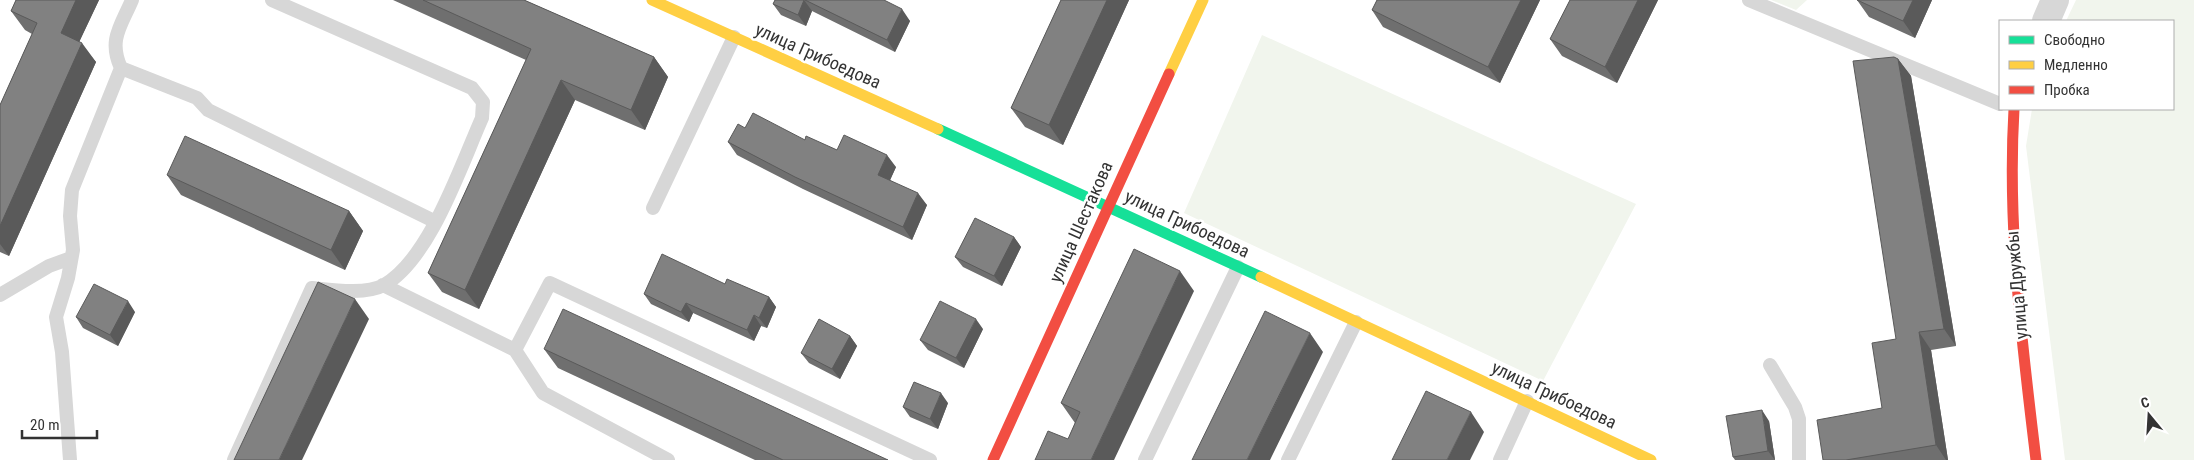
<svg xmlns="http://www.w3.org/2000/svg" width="2194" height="460" font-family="'Roboto Condensed',sans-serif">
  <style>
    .green { fill: #f1f5ed }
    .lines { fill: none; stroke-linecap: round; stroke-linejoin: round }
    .lane { stroke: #d7d7d7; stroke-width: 14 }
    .street { stroke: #d7d7d7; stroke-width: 28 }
    .fast { stroke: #16e098; stroke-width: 11 }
    .slow { stroke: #ffcf43; stroke-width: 11 }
    .jam { stroke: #f24e42; stroke-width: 11 }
    .wall { fill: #6f6f6f }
    .shaded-wall { fill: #5a5a5a }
    .building { fill: #818181; stroke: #5a5a5a }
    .labels { text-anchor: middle; stroke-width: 5; stroke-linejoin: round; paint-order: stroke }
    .street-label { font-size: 18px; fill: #333; stroke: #fff }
  </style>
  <rect width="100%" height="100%" fill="#fff"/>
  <path class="green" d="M1771,0H1807L1796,10Z
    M2076,0H2194V460H2065L2026,146L2032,109H2173V21H2066Z
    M1262,35L1636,204L1543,381L1184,213Z"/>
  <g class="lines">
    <path class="lane" d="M132,0C121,26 108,40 121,68L197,98L208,110L436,222
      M1749,0L2000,104
      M653,208L734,37
      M383,285L515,350L550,283L930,460
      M0,295L49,266L71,258
      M515,350L543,393L668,460
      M1770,365L1795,407L1799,419V460
      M70,460L62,352L56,317L68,278L73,250L70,216L72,190L121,68
      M234,460L312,288C332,290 366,295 384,285C430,259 461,165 482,118L483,102L472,88L272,0
      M1145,460L1238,267
      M1288,460L1356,322
      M1500,460L1527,401"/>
    <path class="street" d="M2046,21L2055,0"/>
    <path class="fast" d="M938,129L1261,277"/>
    <path class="slow" d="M652,0L938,129
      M1169,74L1203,0
      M1261,277L1651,460"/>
    <path class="jam" d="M2014,109C2007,227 2022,343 2036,460
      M993,460L1169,74"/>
  </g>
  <path class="wall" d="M16,0H99L79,42L96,62L9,256L0,252V105L32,34L25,30L11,11Z
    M393,0H524L654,57L668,77L645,130L575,100L479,309L442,292L428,273L526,60Z
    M775,0H884L910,21L895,52L812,11L806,26L781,15L773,4Z
    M1061,0H1129L1063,145L1025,127L1011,108Z
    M1377,0H1540L1500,83L1383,27L1372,10Z
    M1570,0H1658L1617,83L1562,56L1550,39Z
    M1857,0H1932L1915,38L1869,17Z
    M1898,59L1911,76L1956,346L1931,350L1948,460H1823L1882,408L1896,339Z
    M745,128L805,140L837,150L896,167L890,180L927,205L912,240L803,189L737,155L728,142Z
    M167,175L349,211L363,231L345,270L181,195Z
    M1014,237L1021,247L1002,286L963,267L955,257Z
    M725,284L769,297L776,307L767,328L761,326L754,341L693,313L689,322L651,304L644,294Z
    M1194,291L1068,439L1075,423L1061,403Z
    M135,312L118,346L83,328L76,317Z
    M983,329L964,368L928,350L920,340Z
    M850,336L857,346L840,379L809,363L801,353Z
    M544,349L888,460H755L558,368Z
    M948,403L938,429L910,417L903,407Z
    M1769,421L1775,460H1735L1733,457Z"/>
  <path class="shaded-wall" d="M76,0H99L74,53L61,33Z
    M804,0L812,11L806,26L798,15Z
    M1107,0H1129L1063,145L1049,125Z
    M1521,0H1540L1500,83L1488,67Z
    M1638,0H1658L1617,83L1605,67Z
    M1913,0H1932L1915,38L1903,21Z
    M902,9L910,21L895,52L887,40Z
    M82,43L96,62L9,256L0,244V226Z
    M654,57L668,77L645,130L631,110Z
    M1898,59L1911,76L1956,346L1944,329Z
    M561,80L575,100L479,309L465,290Z
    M887,155L896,167L887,187L878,175Z
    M918,193L927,205L912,240L903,227Z
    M349,211L363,231L345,270L331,250Z
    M1014,237L1021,247L1002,286L994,276Z
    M1180,271L1194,291L1114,460H1091Z
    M769,297L776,307L767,328L759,318Z
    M355,299L369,319L302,460H279Z
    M128,301L135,312L118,346L110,335Z
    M686,303L693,313L689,322L681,312Z
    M754,315L761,326L754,341L747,330Z
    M976,319L983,329L964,368L956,358Z
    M1919,332L1931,350L1948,460H1946L1936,445Z
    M1310,333L1323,352L1270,460H1247Z
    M850,336L857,346L840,379L832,369Z
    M941,393L948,403L938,429L930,419Z
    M1762,410L1769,421L1775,460L1768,451Z
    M1471,412L1484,432L1470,460H1447Z"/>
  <path class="building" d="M16,0H76L61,33L82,43L0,226V105L37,23L11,11Z
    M423,0H524L654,57L631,110L561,80L465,290L428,273L531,49Z
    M775,0H804L798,15L773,4Z
    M805,0H884L902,9L887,40Z
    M1061,0H1107L1049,125L1011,108Z
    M1377,0H1521L1488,67L1372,10Z
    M1570,0H1638L1605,67L1550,39Z
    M1857,0H1913L1903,21Z
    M1894,57L1898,59L1944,329L1919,332L1936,445L1846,460H1823L1817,420L1882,408L1872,343L1896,339L1853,61Z
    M753,113L805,140L806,136L837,150L844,135L887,155L878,175L918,193L903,227L795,177L728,142L738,124L745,128Z
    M185,136L349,211L331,250L167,175Z
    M975,218L1014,237L994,276L955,257Z
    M1134,249L1180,271L1091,460H1035L1048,431L1068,439L1080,412L1061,403Z
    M662,254L725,284L727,279L769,297L759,318L754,315L747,330L686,303L681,312L644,294Z
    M318,282L355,299L279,460H234Z
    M94,284L128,301L110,335L76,317Z
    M940,301L976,319L956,358L920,340Z
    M563,309L888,460H783L544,349Z
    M1265,311L1310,333L1247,460H1192Z
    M819,319L850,336L832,369L801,353Z
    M914,382L941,393L930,419L903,407Z
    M1426,391L1471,412L1447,460H1392Z
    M1762,410L1768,451L1733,457L1726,416Z"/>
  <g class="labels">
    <g class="street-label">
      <text transform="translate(818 56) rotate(24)" y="6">улица Грибоедова</text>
      <text transform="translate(1081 222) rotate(-66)" y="6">улица Шестакова</text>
      <text transform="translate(1187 224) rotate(25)" y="6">улица Грибоедова</text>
      <text transform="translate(2017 285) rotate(-95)" y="6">улица Дружбы</text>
      <text transform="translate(1554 395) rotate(25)" y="6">улица Грибоедова</text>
    </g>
  </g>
  <rect x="1999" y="20" width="175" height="90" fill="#ffffff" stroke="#adadad"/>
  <rect x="2009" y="36" width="25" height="8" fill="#16e098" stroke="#adadad"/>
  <text x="2044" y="45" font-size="15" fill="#333333">Свободно</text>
  <rect x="2009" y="61" width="25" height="8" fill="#ffcf43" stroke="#adadad"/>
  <text x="2044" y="70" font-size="15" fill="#333333">Медленно</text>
  <rect x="2009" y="86" width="25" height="8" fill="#f24e42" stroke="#adadad"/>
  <text x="2044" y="95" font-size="15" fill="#333333">Пробка</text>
  <g transform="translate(2149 415) rotate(342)" stroke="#ffffff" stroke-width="4" paint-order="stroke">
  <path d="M0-4L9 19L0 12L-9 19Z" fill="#333333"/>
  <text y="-8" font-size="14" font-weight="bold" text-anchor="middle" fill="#333333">С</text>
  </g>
  <path d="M22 430v8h75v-8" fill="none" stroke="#333333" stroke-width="2.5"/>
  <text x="30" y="430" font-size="15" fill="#333333" stroke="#ffffff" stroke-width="4" paint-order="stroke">20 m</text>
</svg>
